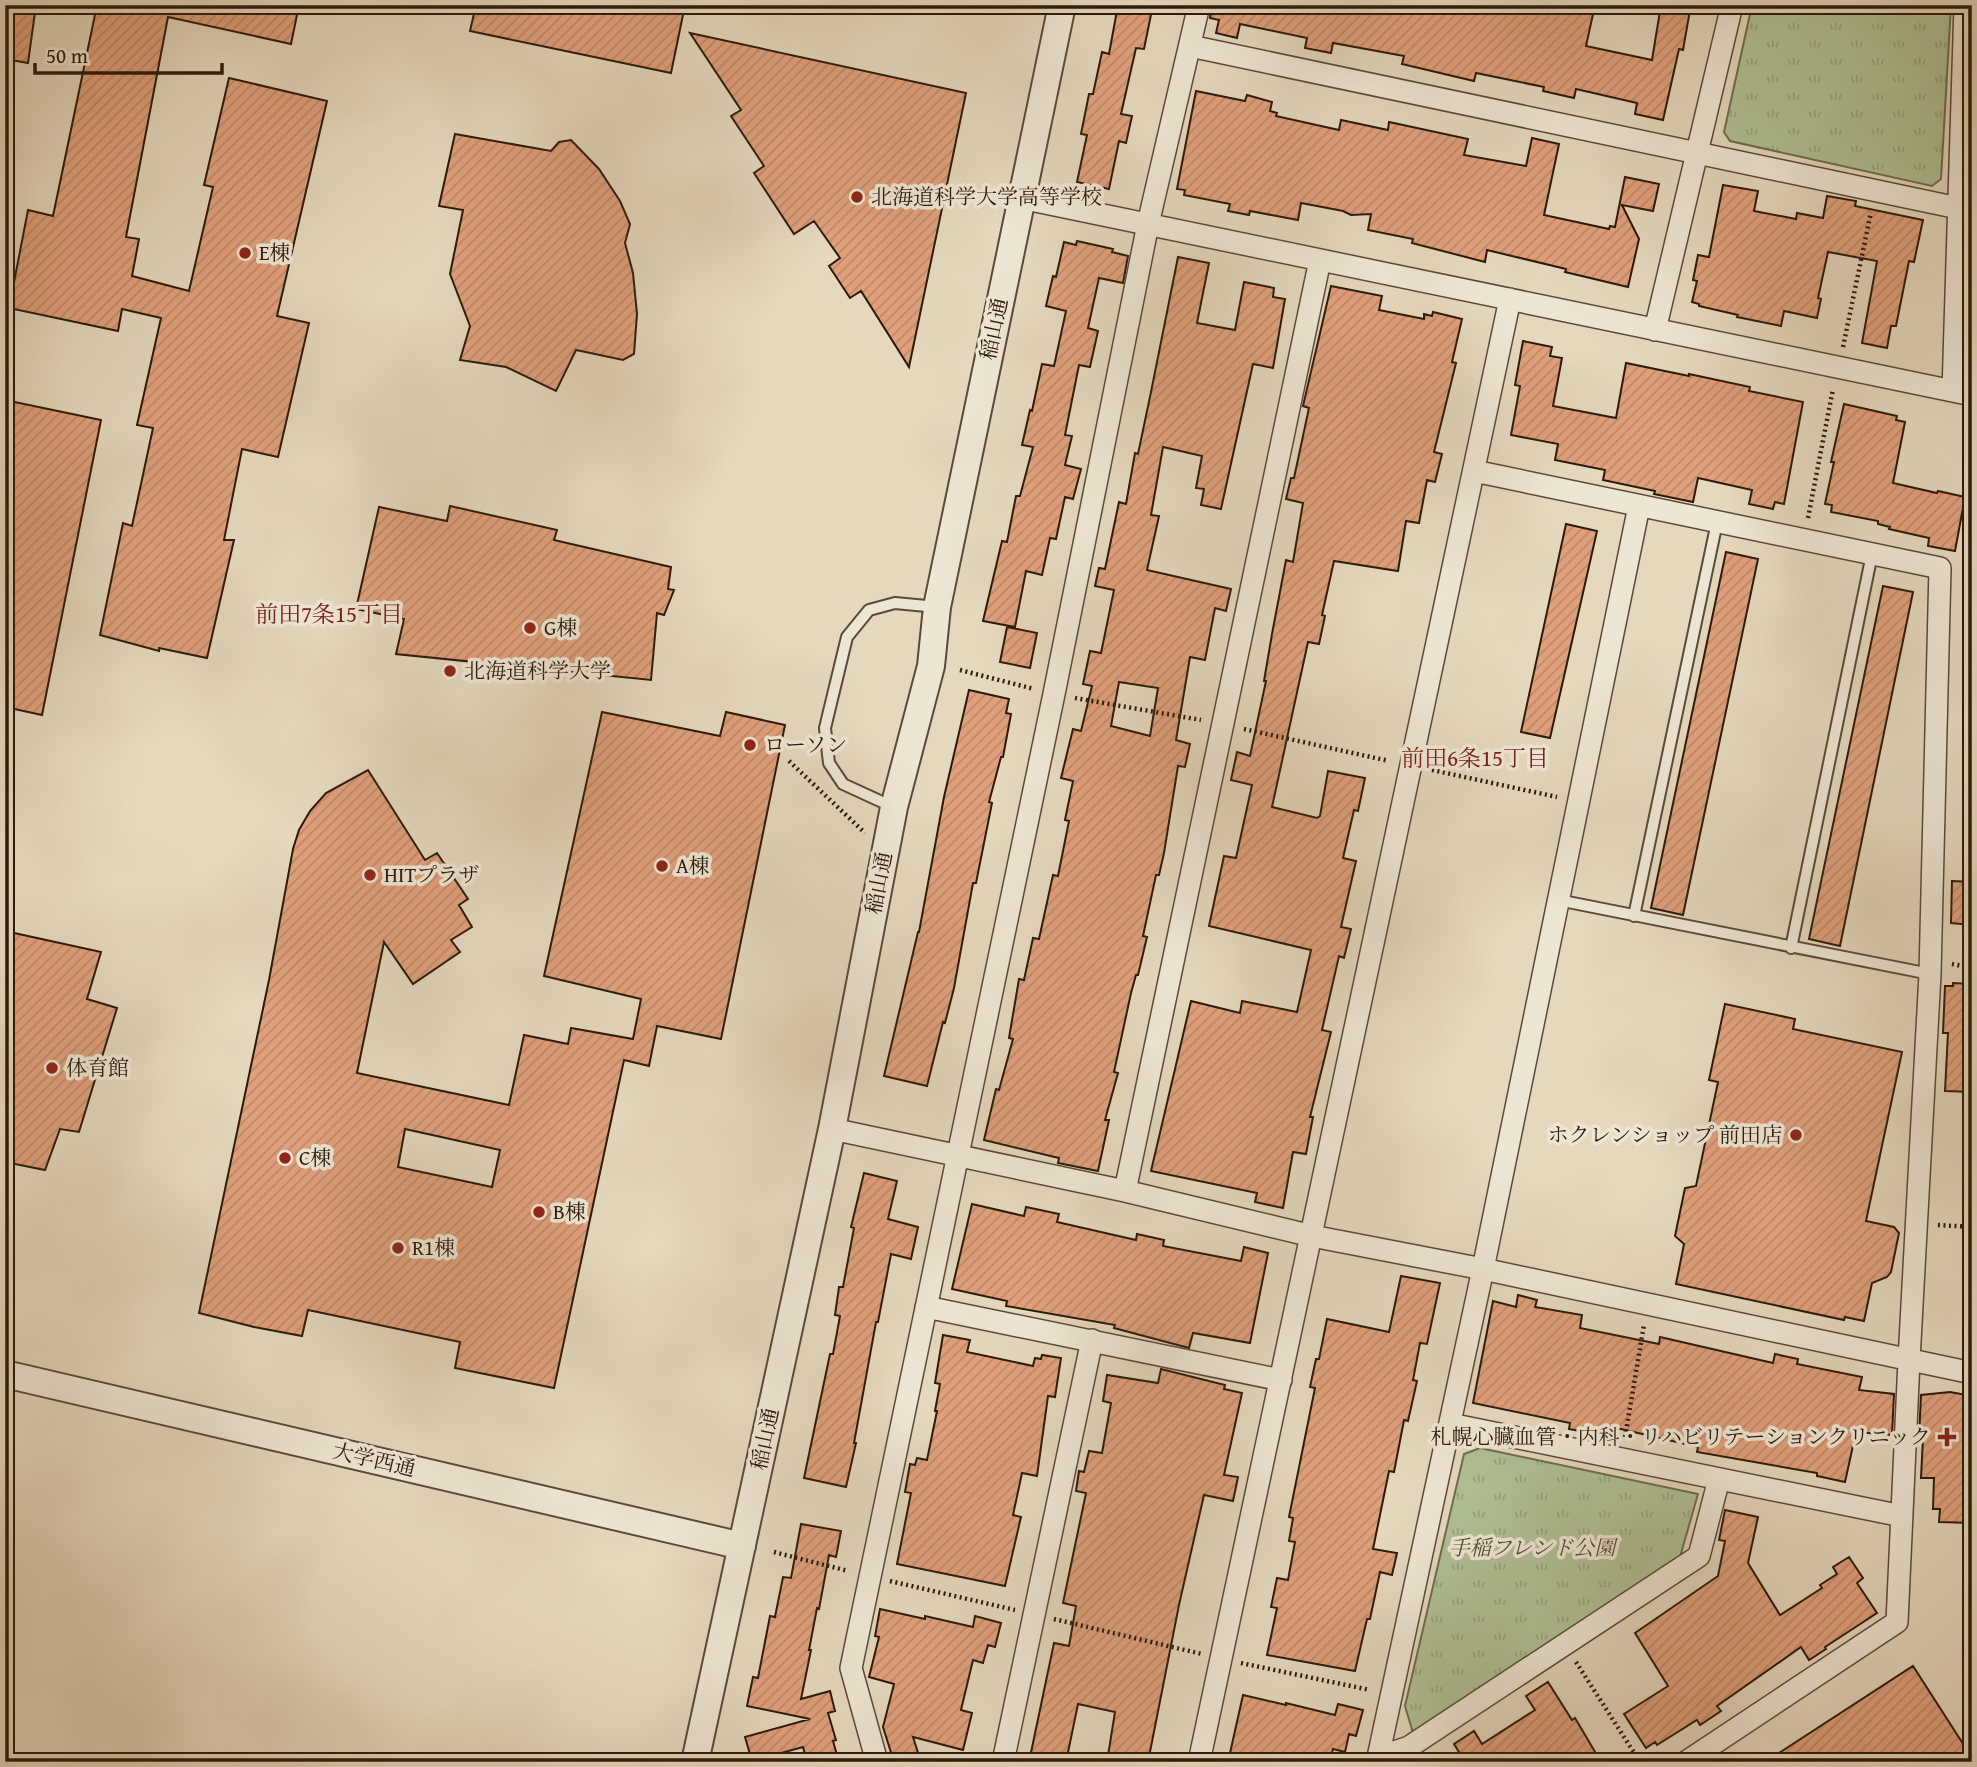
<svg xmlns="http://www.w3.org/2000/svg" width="1977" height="1767" font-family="'Gentium Book Plus','Noto Serif JP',serif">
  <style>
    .grass { fill: url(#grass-tufts); stroke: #6e6d50; stroke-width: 2 }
    .building { fill: url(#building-hatch); stroke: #2c1a0b; stroke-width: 2; fill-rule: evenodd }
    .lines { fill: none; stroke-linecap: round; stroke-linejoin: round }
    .service-casing { stroke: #5a4a38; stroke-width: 14 }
    .minor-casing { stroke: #5a4a38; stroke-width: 24 }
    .tertiary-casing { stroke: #5a4a38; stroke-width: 30 }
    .path { stroke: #2c1a0b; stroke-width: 4.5; stroke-dasharray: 2 3.5; stroke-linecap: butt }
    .service { stroke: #eee6d4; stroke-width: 10 }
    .minor { stroke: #eee6d4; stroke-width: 21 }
    .tertiary { stroke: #eee6d4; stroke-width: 26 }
    .poi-dot { fill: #8f2418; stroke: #eee6d4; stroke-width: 2.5 }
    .labels { text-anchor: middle; stroke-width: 7; stroke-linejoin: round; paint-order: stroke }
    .poi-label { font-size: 21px; fill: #2c1a0b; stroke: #eee6d4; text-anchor: start }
    .street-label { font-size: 21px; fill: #2c1a0b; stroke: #eee6d4 }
    .park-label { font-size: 21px; font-style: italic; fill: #544c34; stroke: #eee6d4 }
    .neighbourhood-label { font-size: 23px; fill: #7a1f14; stroke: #eee6d4 }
  </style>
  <defs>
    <pattern id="grass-tufts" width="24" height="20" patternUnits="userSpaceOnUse" patternTransform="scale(1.75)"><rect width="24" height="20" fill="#b0c095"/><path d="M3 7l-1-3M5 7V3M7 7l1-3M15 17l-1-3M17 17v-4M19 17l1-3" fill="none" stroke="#98a47f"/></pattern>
    <pattern id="building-hatch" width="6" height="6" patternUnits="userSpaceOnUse" patternTransform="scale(1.75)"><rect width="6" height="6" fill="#e0a07c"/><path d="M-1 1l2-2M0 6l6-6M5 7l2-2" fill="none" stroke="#c0896a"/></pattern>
  </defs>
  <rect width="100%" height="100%" fill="#e5d8bd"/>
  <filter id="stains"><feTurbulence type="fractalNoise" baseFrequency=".00286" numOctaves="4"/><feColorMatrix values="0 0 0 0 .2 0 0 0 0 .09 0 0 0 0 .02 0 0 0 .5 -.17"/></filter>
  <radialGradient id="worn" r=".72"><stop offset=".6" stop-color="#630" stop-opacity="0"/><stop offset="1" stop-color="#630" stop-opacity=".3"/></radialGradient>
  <path class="grass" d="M1752,5H1951L1941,179L1932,186L1730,141L1724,132Z
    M1480,1448L1698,1494L1680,1557L1413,1733L1405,1706L1464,1454Z"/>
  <path class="building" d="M5,5H36L28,63L5,59Z
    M97,5H299L291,44L168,17L126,237L139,239L132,276L189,291L213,187L204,185L229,78L327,101L277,316L309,323L278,457L242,449L224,540H234L207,658L159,648V651L100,635L123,523L132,526L153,428L137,425L161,318L122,309L118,331L9,308L28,210L53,216Z
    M476,5H685L671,73L470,31Z
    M1118,5H1153L1144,49L1136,48L1121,114L1132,116L1126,143L1119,141L1109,189L1077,182L1087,135L1081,134L1089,94H1093L1102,52L1109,54Z
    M1212,5H1320L1352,12L1353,5H1595L1586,46L1652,60L1661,5L1690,10L1683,50L1679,49L1663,120L1635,114L1637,103L1576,89L1574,98L1543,91L1544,87L1476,73L1474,81L1402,64L1404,56L1333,43L1331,53L1305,48L1307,38L1240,24L1237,38L1216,33L1219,20L1210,18Z
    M690,33L966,93L909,367L861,291L850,298L829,266L840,258L814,221L794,234L754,173L764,166L731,116L741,110Z
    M1196,91L1245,101L1247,95L1272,102L1270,111L1277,113L1276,116L1339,130L1341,120L1388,130L1389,122L1468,139L1464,155L1526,166L1532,138L1559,144L1544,215L1609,229L1610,226L1615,227L1625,177L1659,184L1653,211L1622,205L1639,239L1628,287L1565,272L1566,269L1487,250L1485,262L1412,243L1413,239L1368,230L1371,214L1351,215L1343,211L1301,203L1298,220L1250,211L1249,215L1228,211L1230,204L1184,195L1185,190L1177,189Z
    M455,134L551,151L559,142L571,140L599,169L620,201L630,224L625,243L633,273L637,314L634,354L623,360L576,350L556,391L506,367L460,360L470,326L450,274L463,210L439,206Z
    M1723,185L1758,191L1754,211L1796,219L1797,213L1823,218L1827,196L1856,201L1855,206L1923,220L1914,262L1909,261L1896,326H1891L1887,348L1862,343L1877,261L1828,252L1818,298L1821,299L1817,318L1784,311L1781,326L1737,317L1738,315L1699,306V304L1692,302L1697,281L1693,280L1698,255L1709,257Z
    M1077,241L1113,249L1112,252L1128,256L1123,283L1099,278L1088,328L1098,331L1090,367L1079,365L1065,435L1072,436L1065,465L1081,469L1073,499L1065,497L1056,539L1050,538L1042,575L1026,571L1015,627L983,621L1002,541L1007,542L1016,496H1020L1033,447L1022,445L1030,410L1032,411L1042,364L1054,366L1066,311L1046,306L1053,276L1056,277L1064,242L1076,245Z
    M1178,257L1209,263L1197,323L1235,330L1244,282L1274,288L1273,297L1285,299L1273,368L1253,364L1221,509L1201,505L1204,489L1196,488L1202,456L1163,447L1151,515L1159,516L1147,570L1231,589L1226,611L1215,608L1205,660L1190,657L1176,740L1190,744L1185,767L1178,766L1164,853L1159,875H1156L1143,936L1147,937L1138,975H1136L1131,993L1114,1072L1118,1073L1105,1120H1109L1098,1171L1058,1163L1059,1158L984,1140L996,1089L999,1090L1013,1039L1009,1038L1019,979L1024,980L1033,938L1039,939L1053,875L1058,876L1069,821L1065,820L1073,781L1061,778L1073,729L1081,731L1092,686L1083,684L1090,651L1101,653L1114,590L1095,586L1099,568L1105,569L1119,502L1126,504L1135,453L1138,454L1151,392ZM1119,682L1158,688L1150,736L1111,726Z
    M1331,286L1382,296L1379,310L1424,319V314L1432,316L1433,312L1462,319L1452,362L1456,363L1434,452L1442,454L1435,482L1427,480L1419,523L1406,521L1398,571L1334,561L1322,615L1325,616L1319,644L1308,642L1272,807L1317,818L1320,816L1328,771L1365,778L1358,811L1354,810L1343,858L1356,861L1341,927L1351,929L1344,958L1339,956L1322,1030L1331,1032L1310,1117H1313L1306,1154L1293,1152L1283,1208L1255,1202L1257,1193L1151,1171L1191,1001L1240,1013L1242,1001L1297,1012L1311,950L1209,926L1224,856L1236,858L1252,785L1231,780L1237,752L1250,756L1266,681H1264L1272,634L1286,560L1293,562L1303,503L1286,499L1291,478H1294L1309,408L1303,406Z
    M1523,341L1552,347L1550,356L1562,358L1553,406L1616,418L1626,363L1689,376V374L1750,387L1749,391L1803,402L1784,504L1775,502L1773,509L1749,504L1752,490L1698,478L1693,502L1654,494L1655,491L1603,480L1605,470L1555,460L1558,444L1511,435L1520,386L1515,385Z
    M5,400L101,420L42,715L5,707Z
    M1844,404L1897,416L1896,420L1905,422L1893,483L1937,493L1938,491L1965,497L1955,551L1928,546L1929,538L1889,529L1890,527L1878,524V521L1831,512L1832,505L1825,504L1834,462H1831Z
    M450,506L557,530L554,540L671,567L668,589L674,590L664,615L657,613L651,680L396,654L404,619L356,609L379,507L447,521Z
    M1566,524L1597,531L1550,738L1521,732Z
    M1726,552L1758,559L1683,915L1651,908Z
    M1883,586L1913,592L1840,946L1809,939Z
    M1007,627L1037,633L1030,668L1000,662Z
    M969,690L1009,699L1006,713L1011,714L1003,757H1001L989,802L992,803L976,883H973L954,988L945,1023L943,1022L927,1086L884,1076L918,932H919L944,797Z
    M602,712L720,736L726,712L785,725L721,1039L657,1026L649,1066L624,1060L554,1388L455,1368L460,1342L308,1310L302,1336L254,1327L199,1313L269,980L293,849L299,830L310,811L326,793L368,770L425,860L437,853L468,899L459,905L472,927L451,940L460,952L413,984L384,942L357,1073L509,1105L524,1035L568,1044L571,1028L633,1039L641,999L544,976ZM405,1129L500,1150L492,1187L398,1167Z
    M1952,881L1972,882V925L1951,923Z
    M5,931L101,952L87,999L117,1008L79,1132L60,1129L45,1170L5,1162Z
    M1953,983L1972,984V1092L1945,1091L1948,1033H1943L1945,986H1953Z
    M1725,1004L1795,1019L1793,1029L1902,1052L1866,1221L1894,1227L1899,1233L1891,1272L1887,1277L1872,1283L1864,1321L1845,1317L1844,1320L1676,1284L1684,1244L1675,1236L1685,1188L1696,1186L1718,1082L1709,1080Z
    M864,1173L897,1181L888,1219L918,1227L911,1259L891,1254L878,1322H876L854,1443H856L846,1487L804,1478L830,1354H833L840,1316L835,1315L839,1287H843L854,1228L851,1227Z
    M972,1204L1024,1216L1026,1207L1059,1214L1057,1222L1136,1240L1137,1234L1164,1240L1163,1246L1241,1261L1244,1247L1268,1253L1250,1343L1193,1333L1189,1348L1114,1328L1115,1325L1006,1306L1007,1301L952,1289Z
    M1401,1276L1440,1283L1427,1344L1420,1343L1413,1380L1417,1381L1408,1421L1404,1420L1394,1472L1389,1471L1373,1549L1397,1553L1392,1575L1380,1572L1370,1619H1367L1355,1671L1267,1655L1277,1608L1271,1607L1277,1578L1288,1580L1295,1542L1289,1541L1293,1518L1289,1517L1315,1388L1310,1387L1316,1359H1319L1327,1319L1389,1332Z
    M1518,1295L1537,1300L1535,1307L1582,1315L1580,1328L1659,1344L1660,1337L1773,1363L1775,1354L1798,1359L1797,1364L1862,1377L1859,1390L1894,1394L1892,1435L1856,1432L1845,1482L1817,1476V1473L1697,1452L1698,1447L1608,1426L1606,1436L1569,1429L1570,1423L1473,1403L1493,1301L1516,1307Z
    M943,1335L970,1340L967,1352L1033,1366L1035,1358L1041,1359L1042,1355L1061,1358L1055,1397L1048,1396L1037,1476L1022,1473L1013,1515L1021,1517L1005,1586L897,1564L911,1493L905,1492L910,1464L915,1465L917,1458L927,1460L937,1411H935L940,1384L935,1383Z
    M1161,1369L1225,1385L1224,1389L1242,1393L1224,1475L1238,1477L1233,1501L1204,1495L1179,1605L1148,1762H1107L1115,1712L1078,1704L1066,1762H1029L1054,1643L1069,1646L1076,1606L1063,1603L1086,1493L1076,1491L1079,1471L1084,1472L1089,1451L1102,1453L1111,1403L1103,1401L1107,1375L1158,1383Z
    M1950,1392L1972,1396V1523L1939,1522L1940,1509H1933L1934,1478H1921L1923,1438H1919L1921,1395Z
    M1725,1510L1758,1517L1748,1563L1780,1615L1822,1588L1820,1585L1837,1574L1833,1567L1849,1557L1863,1578L1857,1583L1877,1613L1825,1647L1826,1649L1809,1660L1801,1647L1717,1706L1721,1711L1700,1725L1697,1720L1657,1745L1655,1742L1646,1748L1624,1714L1668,1686L1635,1633L1718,1576L1725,1541L1719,1540Z
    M801,1524L841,1531L836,1557L829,1555L819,1609L817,1608L809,1650H811L801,1699L830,1691L835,1711L828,1713L836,1740L833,1741L839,1762H807L803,1747L752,1761L745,1737L810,1719L747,1706L753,1677L758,1678L770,1616L775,1617L783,1577L791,1578Z
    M880,1609L925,1619V1616L973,1627L975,1616L1001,1623L995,1647L988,1645L983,1663L973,1660L961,1710L972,1713L963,1750L913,1737L921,1762H894L883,1727L894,1684L869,1677L879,1637L875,1636Z
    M1913,1666L1967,1750L1949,1762H1765Z
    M1548,1682L1572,1720L1575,1718L1601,1762H1454L1462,1757L1454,1744L1474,1731L1482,1744L1535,1710L1526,1696Z
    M1243,1695L1286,1705V1703L1335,1715L1338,1704L1363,1710L1356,1736L1349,1734L1345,1752L1333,1749L1329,1762H1228Z"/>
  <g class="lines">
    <g class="service-casing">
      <path id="service" d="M893,807L843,784L829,763L825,728L847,637L869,610L895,603L937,607
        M1558,900L1930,974
        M1634,916L1717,522
        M1791,948L1872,554"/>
    </g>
    <g class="minor-casing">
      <path id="minor" d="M1190,46L1958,208
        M1021,198L1972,395
        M1655,330L1732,5
        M1953,391L1965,5
        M1474,471L1940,568L1930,974L1909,1360L1897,1622L1686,1762
        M832,1129L1125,1191L1312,1236L1483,1269L1972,1373
        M1125,1191L1320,260
        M926,1307L1281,1380
        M1450,1424L1902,1516
        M1377,1758L1409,1747L1699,1556L1719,1479
        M877,1762L851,1668L1054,694L1148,224L1199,5
        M1003,1762L1092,1340
        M1199,1762L1510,299
        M1377,1762L1483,1269L1639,506"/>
    </g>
    <g class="tertiary-casing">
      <path id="tertiary" d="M5,1374L742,1546
        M695,1762L832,1129L894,807L931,666L937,607L1062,5"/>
    </g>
    <path class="path" d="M1843,347L1871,212
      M1808,518L1833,389
      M960,670L1034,689
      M1075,698L1201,720
      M1244,729L1389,761
      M789,761L865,833
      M1432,770L1557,797
      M1952,964L1972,968
      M1938,1225L1972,1227
      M1625,1437L1644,1325
      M774,1552L848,1571
      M890,1581L1015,1610
      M1054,1619L1202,1654
      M1576,1662L1640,1762
      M1241,1663L1370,1690"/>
    <use href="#service" class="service"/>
    <use href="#minor" class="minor"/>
    <use href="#tertiary" class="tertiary"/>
  </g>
  <g class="poi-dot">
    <circle cx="857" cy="197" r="7"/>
    <circle cx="245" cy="253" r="7"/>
    <circle cx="530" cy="628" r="7"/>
    <circle cx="450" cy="671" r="7"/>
    <circle cx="750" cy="745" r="7"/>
    <circle cx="662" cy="866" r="7"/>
    <circle cx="370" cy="875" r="7"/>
    <circle cx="52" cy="1068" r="7"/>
    <circle cx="1796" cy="1135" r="7"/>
    <circle cx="285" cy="1158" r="7"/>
    <circle cx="539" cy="1212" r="7"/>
    <circle cx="398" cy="1248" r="7"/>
    <path d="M1943.5 1426.5h7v7h7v7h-7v7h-7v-7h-7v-7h7z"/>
  </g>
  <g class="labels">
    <g class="poi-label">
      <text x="871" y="204">北海道科学大学高等学校</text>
      <text x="259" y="260">E棟</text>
      <text x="544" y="635">G棟</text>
      <text x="464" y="678">北海道科学大学</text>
      <text x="764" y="752">ローソン</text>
      <text x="676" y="873">A棟</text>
      <text x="384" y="882">HITプラザ</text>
      <text x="66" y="1075">体育館</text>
      <text x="1782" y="1142" text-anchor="end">ホクレンショップ 前田店</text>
      <text x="299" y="1165">C棟</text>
      <text x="553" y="1219">B棟</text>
      <text x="412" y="1255">R1棟</text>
      <text x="1931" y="1444" text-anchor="end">札幌心臓血管・内科・リハビリテーションクリニック</text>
    </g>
    <g class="street-label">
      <text transform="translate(994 329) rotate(-78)" y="7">稲山通</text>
      <text transform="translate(879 883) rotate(-79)" y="7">稲山通</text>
      <text transform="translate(765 1439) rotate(-78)" y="7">稲山通</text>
      <text transform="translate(374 1460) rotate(13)" y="7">大学西通</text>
    </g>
    <g class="park-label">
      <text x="1532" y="1555">手稲フレンド公園</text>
    </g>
    <g class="neighbourhood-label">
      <text x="329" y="622">前田7条15丁目</text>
      <text x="1475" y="766">前田6条15丁目</text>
    </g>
  </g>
  <rect width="1977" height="1767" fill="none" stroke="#e5d8bd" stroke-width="28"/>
  <rect x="7" y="7" width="1963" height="1753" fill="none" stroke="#2c1a0b" stroke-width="3.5"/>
  <rect x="14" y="14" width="1949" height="1739" fill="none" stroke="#2c1a0b" stroke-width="2"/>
  <path d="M35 63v10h187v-10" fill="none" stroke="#2c1a0b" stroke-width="3.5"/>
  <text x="46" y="63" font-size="21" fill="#2c1a0b" stroke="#eee6d4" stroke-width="5" paint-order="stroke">50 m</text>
  <rect width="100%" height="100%" filter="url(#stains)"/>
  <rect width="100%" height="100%" fill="url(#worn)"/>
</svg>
